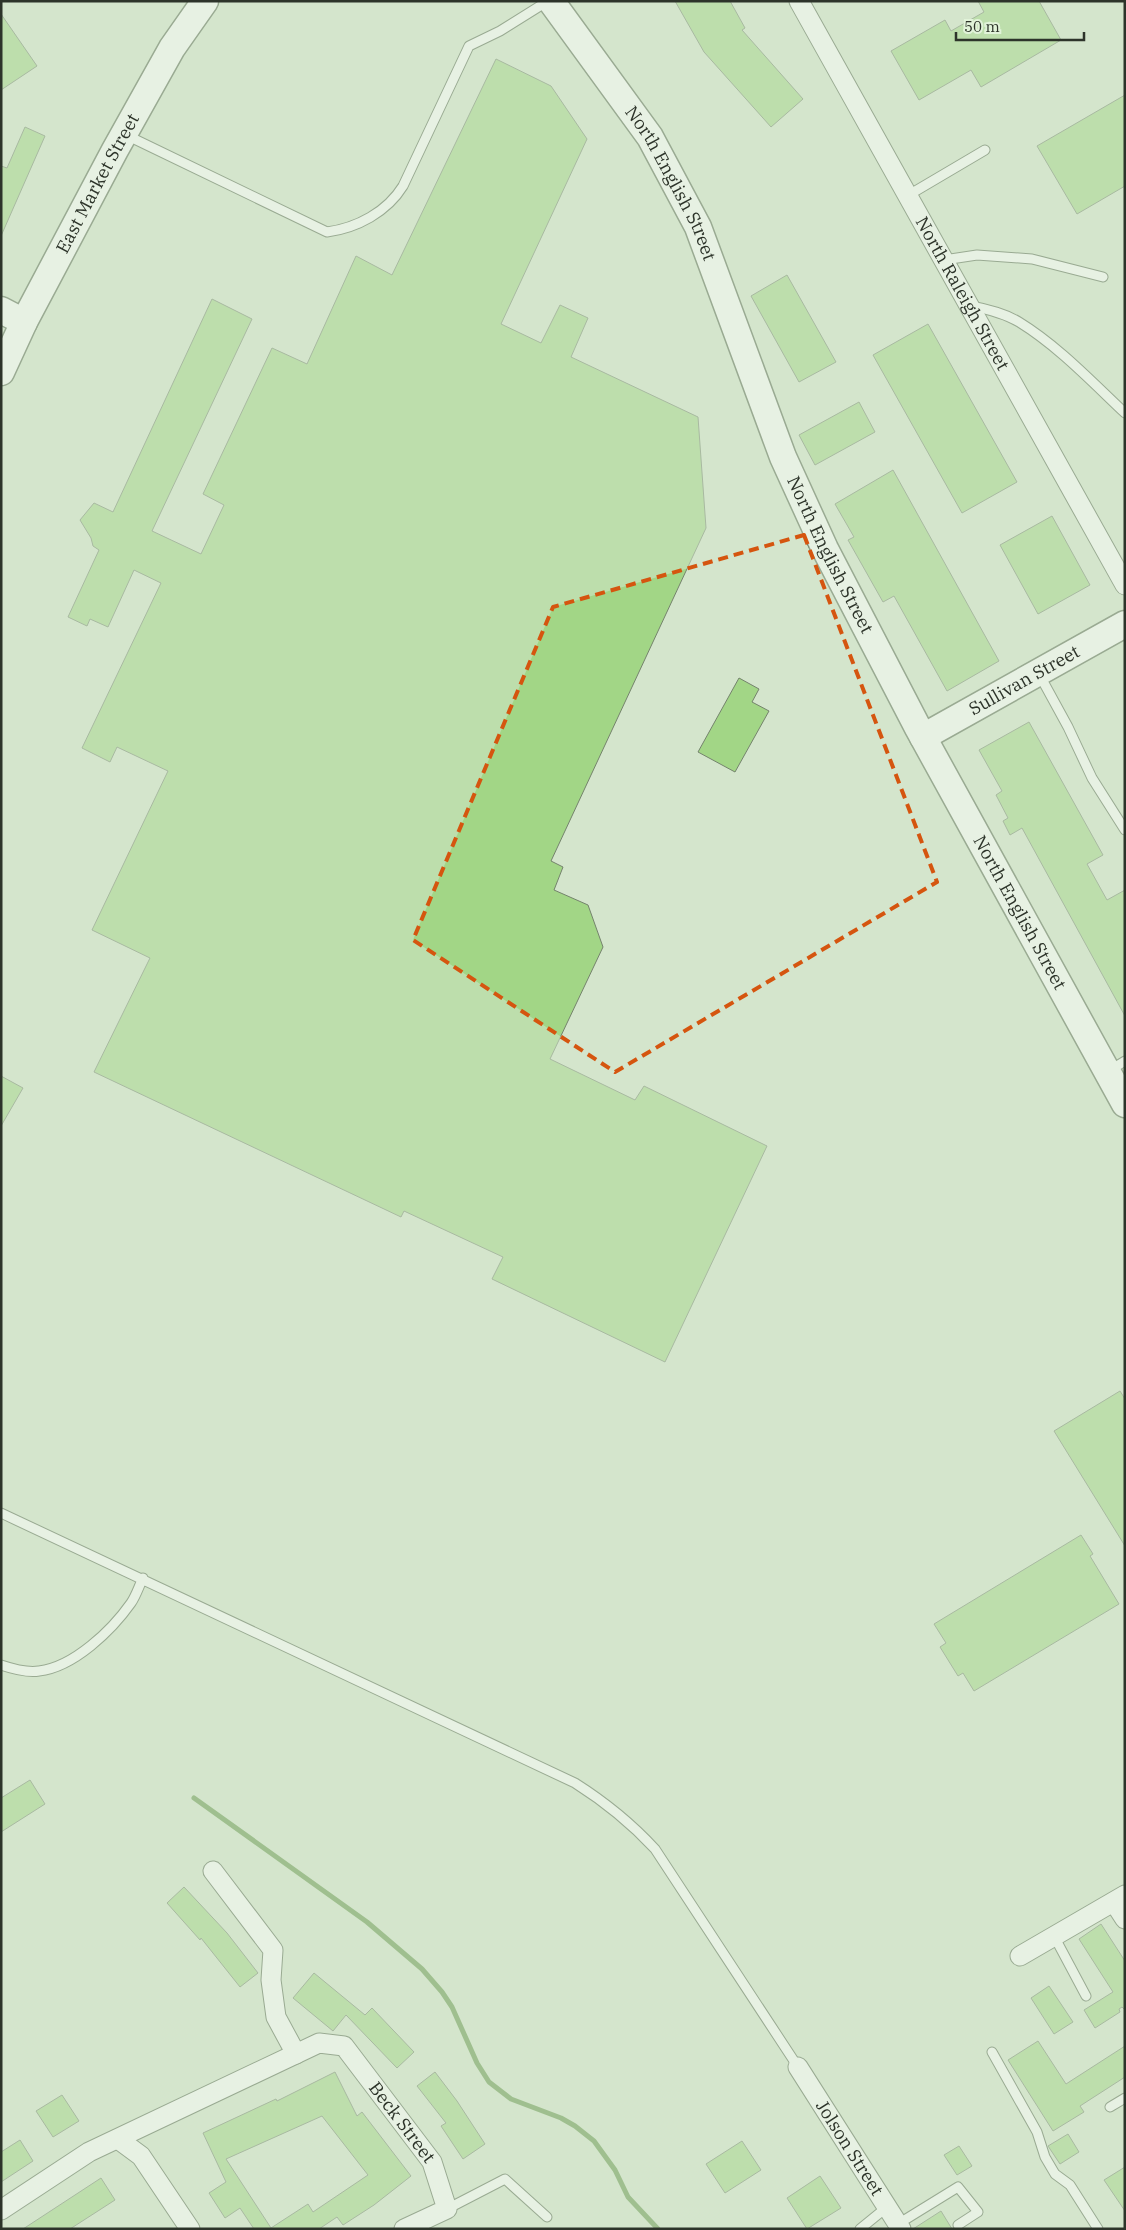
<svg xmlns="http://www.w3.org/2000/svg" width="1126" height="2230" font-family="'IBM Plex Serif',serif">
  <style>
    .lines { fill: none; stroke-linecap: round; stroke-linejoin: round }
    .stream { stroke: #619145; stroke-width: 5 }
    .building { fill: #a2d686; stroke: #74836c; fill-rule: evenodd }
    .lane-casing { stroke: #54634d; stroke-width: 11 }
    .street-casing { stroke: #54634d; stroke-width: 21 }
    .secondary-casing { stroke: #54634d; stroke-width: 29 }
    .lane { stroke: #fff; stroke-width: 9 }
    .street { stroke: #fff; stroke-width: 19 }
    .secondary { stroke: #fff; stroke-width: 26 }
    .marked { fill: none; stroke: #d5550f; stroke-width: 4; stroke-dasharray: 10 6; stroke-linejoin: round }
    .labels { text-anchor: middle; stroke-width: 5; stroke-linejoin: round; paint-order: stroke }
    .street-label { font-size: 18px; fill: #2d342a; stroke: #e1f3d9 }
  </style>
  <rect width="100%" height="100%" fill="#d4e5cc"/>
  <g class="lines">
    <path class="stream" d="M194,1798L367,1922L422,1969L442,1992L452,2007L477,2063L489,2082L511,2099L561,2118L575,2126L594,2141L615,2170L628,2197L658,2229"/>
  </g>
  <path class="building" d="M675,1H730L745,28L742,30L803,99L771,127L704,52Z
    M978,1H1039L1061,40L981,87L971,70L919,100L891,51L945,20L951,31L984,12Z
    M1,14L37,66L1,90Z
    M496,59L551,86L587,139L501,324L541,343L560,305L588,318L571,357L698,417L706,528L551,861L563,867L554,890L588,905L603,947L550,1059L635,1100L644,1086L767,1146L665,1362L492,1279L503,1257L404,1211L401,1217L94,1072L150,958L92,930L168,771L117,747L110,762L82,748L161,583L134,570L108,627L90,619L87,626L68,617L99,550L93,546L91,538L80,520L94,503L113,512L212,299L252,319L152,531L201,554L224,505L203,494L272,348L307,364L356,256L392,275Z
    M1125,95V186L1077,214L1037,146Z
    M25,127L45,136L1,236V166L7,168Z
    M787,275L836,362L799,382L751,296Z
    M928,324L1017,482L962,513L873,355Z
    M859,402L875,432L815,465L799,435Z
    M893,470L999,661L947,691L894,596L883,602L848,540L854,537L835,504Z
    M1052,516L1090,585L1038,614L1000,545Z
    M739,678L759,689L752,702L769,711L735,772L698,752Z
    M1029,722L1103,855L1087,864L1107,900L1125,890V1016L1022,828L1010,835L1003,821L1008,818L996,795L1002,791L979,750Z
    M1,1076L23,1088L1,1126Z
    M1120,1391L1125,1399V1546L1054,1431Z
    M1081,1535L1093,1554L1090,1556L1119,1604L974,1691L963,1673L958,1676L940,1647L946,1643L934,1624Z
    M30,1780L45,1804L1,1832V1798Z
    M184,1887L227,1933L258,1973L240,1987L201,1938L200,1940L167,1903Z
    M1101,1924L1125,1961V2010L1122,2007L1119,2009L1120,2012L1095,2028L1084,2010L1113,1992L1079,1939Z
    M314,1973L365,2015L372,2008L414,2052L397,2068L346,2015L333,2031L293,1998Z
    M1049,1986L1073,2022L1054,2034L1031,1998Z
    M1038,2041L1066,2084L1125,2046V2077L1080,2106L1084,2112L1053,2131L1008,2060Z
    M335,2072L357,2116L362,2112L411,2176L374,2205L343,2225L337,2217L319,2229H254L240,2208L225,2218L209,2193L226,2182L203,2133L276,2099L277,2101ZM322,2116L368,2175L313,2212L308,2204L271,2228L226,2159Z
    M435,2072L457,2101L485,2144L463,2159L441,2126L446,2123L417,2086Z
    M62,2095L79,2121L53,2137L36,2111Z
    M1068,2134L1079,2152L1060,2164L1048,2146Z
    M20,2140L33,2161L1,2182V2152Z
    M742,2141L761,2170L725,2193L706,2164Z
    M959,2146L972,2166L957,2175L944,2155Z
    M1125,2167V2211L1104,2180Z
    M820,2176L841,2208L807,2229L787,2198Z
    M101,2178L115,2200L70,2229H23Z
    M941,2211L952,2229H913Z"/>
  <g class="lines">
    <g class="lane-casing">
      <path id="lane" d="M126,135L327,232C357,228 387,212 403,186L469,46L500,31L548,1
        M907,196L985,150
        M944,260L977,255L1032,259L1103,277
        M971,306C987,309 1004,313 1019,322C1058,346 1091,381 1125,413
        M1039,674L1068,727L1092,778L1125,830
        M1110,1070L1125,1061
        M1,1513L575,1783C605,1802 631,1823 655,1849L798,2067
        M1,1665C13,1669 27,1673 39,1671C74,1667 112,1630 131,1603C136,1596 139,1586 143,1578
        M1054,1936L1086,1996
        M992,2052L1037,2132L1045,2157L1055,2174L1070,2185L1098,2229
        M1110,2107L1125,2098
        M447,2209L505,2179L547,2217
        M898,2224L958,2187L978,2212L958,2225
        M860,2229L887,2207"/>
    </g>
    <g class="street-casing">
      <g id="street">
        <path id="s1" d="M799,1L1125,585"/>
        <path d="M213,1871L273,1950L271,1980L276,2017L296,2054"/>
        <path d="M1114,1902L1125,1919"/>
        <path d="M1020,1956L1125,1895"/>
        <path id="s2" d="M798,2067L901,2229"/>
        <path d="M118,2139L141,2156L190,2229"/>
        <path id="s3" d="M1,2210L89,2152L319,2043L344,2046L432,2162L447,2209L404,2229"/>
      </g>
    </g>
    <g class="secondary-casing">
      <g id="secondary">
        <path id="s4" d="M551,1L650,137L698,227L783,457L825,549L918,728L1125,1104"/>
        <path d="M1,310L24,322"/>
        <path id="s5" d="M1,372L24,322L115,150L172,48L205,1"/>
        <path id="s6" d="M923,737L1125,624"/>
      </g>
    </g>
    <use href="#lane" class="lane"/>
    <use href="#street" class="street"/>
    <use href="#secondary" class="secondary"/>
  </g>
  <path d="M0 0H1126V2230H0ZM804,535L937,882L615,1072L413,940L553,607Z" fill="#d4e5cc" fill-opacity=".55" fill-rule="evenodd"/>
  <path class="marked" d="M804,535L937,882L615,1072L413,940L553,607Z"/>
  <g class="labels">
    <g class="street-label">
      <text dy="6" stroke="none"><textPath href="#s5" startOffset="212">East Market Street</textPath></text>
      <text dy="6" stroke="none"><textPath href="#s4" startOffset="219">North English Street</textPath></text>
      <text dy="6" stroke="none"><textPath href="#s1" startOffset="335">North Raleigh Street</textPath></text>
      <text dy="6" stroke="none"><textPath href="#s4" startOffset="624">North English Street</textPath></text>
      <text dy="6" stroke="none"><textPath href="#s6" startOffset="116">Sullivan Street</textPath></text>
      <text dy="6" stroke="none"><textPath href="#s4" startOffset="1029">North English Street</textPath></text>
      <text dy="6" stroke="none"><textPath href="#s3" startOffset="481">Beck Street</textPath></text>
      <text dy="6" stroke="none"><textPath href="#s2" startOffset="96">Jolson Street</textPath></text>
    </g>
  </g>
  <rect width="1126" height="2230" fill="none" stroke="#2d342a" stroke-width="5"/>
  <path d="M956 32v8h128v-8" fill="none" stroke="#2d342a" stroke-width="2.5"/>
  <text x="964" y="32" font-size="15" fill="#2d342a" stroke="#e1f3d9" stroke-width="4" paint-order="stroke">50 m</text>
</svg>
